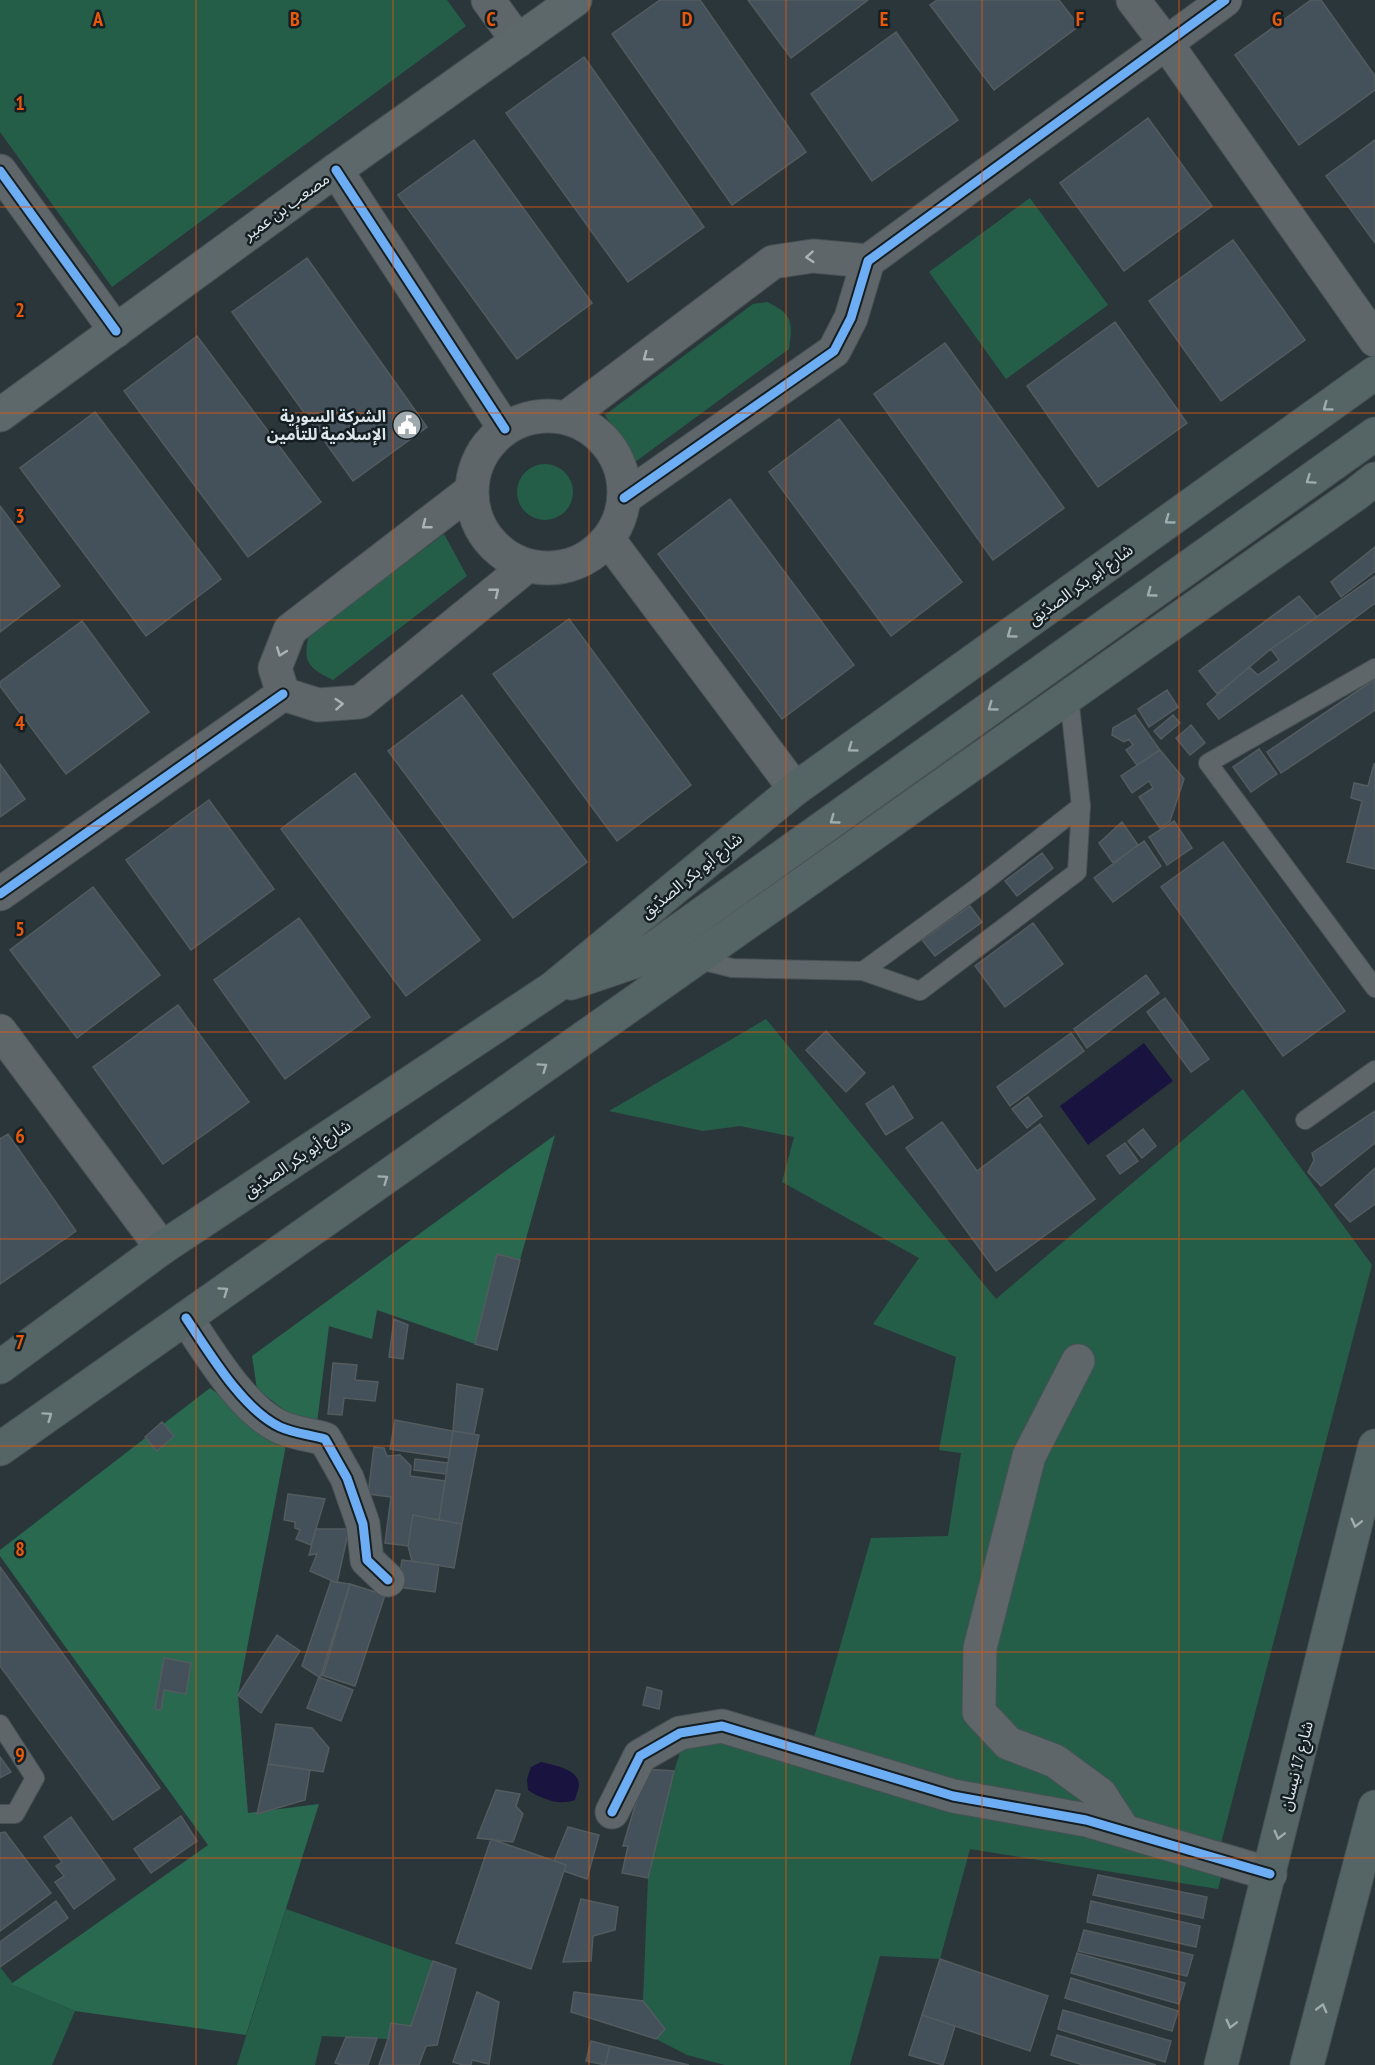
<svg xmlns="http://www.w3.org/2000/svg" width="1375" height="2065" font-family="'PT Sans Narrow','Noto Sans Arabic',sans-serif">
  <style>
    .green { fill: #255e48 }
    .forest { fill: #296950 }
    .water { fill: #18143f }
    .building { fill: #44515a; stroke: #535b5f; stroke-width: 1.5 }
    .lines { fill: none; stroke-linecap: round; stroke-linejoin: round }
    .service-casing { stroke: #485155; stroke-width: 20 }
    .minor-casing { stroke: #485155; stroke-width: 35 }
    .tertiary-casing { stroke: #485155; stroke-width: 35 }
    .secondary-casing { stroke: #485155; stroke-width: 35 }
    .primary-casing { stroke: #485155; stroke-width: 35 }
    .service { stroke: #5e6669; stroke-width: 18 }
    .minor { stroke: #5e6669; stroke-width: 33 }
    .tertiary { stroke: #5e6669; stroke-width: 33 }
    .secondary { stroke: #5d686b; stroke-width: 33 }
    .primary { stroke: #556465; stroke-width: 33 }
    .cycleway-casing { stroke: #151e22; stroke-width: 13 }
    .cycleway { stroke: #6dadf4; stroke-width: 9 }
    .oneway { stroke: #aab4b8 }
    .oneway2 { stroke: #9fadaf }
    .grid { fill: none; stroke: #e8590c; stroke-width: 1.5; stroke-opacity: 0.55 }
    .labels { text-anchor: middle; stroke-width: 5; stroke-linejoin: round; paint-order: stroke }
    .street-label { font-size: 16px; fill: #dce8ec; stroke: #151e22 }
    .poi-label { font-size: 16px; font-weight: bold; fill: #dce8ec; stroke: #151e22; text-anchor: end }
    .grid-label { font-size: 20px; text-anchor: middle; font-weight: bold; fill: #e8590c; stroke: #151e22; stroke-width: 5; stroke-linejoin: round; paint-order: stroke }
  </style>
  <rect width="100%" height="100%" fill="#2b363a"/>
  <path class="green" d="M0,0H447L466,26L112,287L0,132Z
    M1030,198L1108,305L1006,379L929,272Z
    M767,302C793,314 793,322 789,349L635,462L605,415L753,304Z
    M517 492a28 28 0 1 1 56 0a28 28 0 1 1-56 0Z
    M444,534L467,576L333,680C309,668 302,663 309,635Z
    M766,1019L996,1299L1243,1089L1372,1265L1220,1847L957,1788L813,1741L871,1538L948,1536L961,1453L939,1450L956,1357L873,1324L919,1258L782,1182L794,1137L740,1126L703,1131L609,1111Z
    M727,1739L1223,1870L1218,1889L970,1849L940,1959L880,1956L850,2065H725L687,2055L656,2039L664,2029L643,2001L648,1878L674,1771L683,1744Z
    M286,1909L433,1961L411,2026L391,2023L388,2039L322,2036L315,2065H237Z
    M0,1967L14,1985L75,2011L52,2065H0Z"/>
  <path class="forest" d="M555,1135L520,1260L497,1254L475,1344L377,1310L372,1339L329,1326L317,1423L297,1420L257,1389L252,1356Z
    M210,1388L286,1445L238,1695L248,1813L319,1804L246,2035L75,2011L11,1984L208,1845L0,1556V1550Z"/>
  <path class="water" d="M1144,1043L1173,1081L1088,1145L1060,1106Z
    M541,1762C553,1765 580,1769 579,1786C578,1790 576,1796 575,1800C558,1806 542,1799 528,1790L527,1779L531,1767Z"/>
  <path class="building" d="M660,0H700L806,152L732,205L612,34Z
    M748,0H868L791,58Z
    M937,0H1059L1079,26L994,90L930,5Z
    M1311,0H1321L1375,76V90L1299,145L1235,55Z
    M896,32L958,120L872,181L811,94Z
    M584,57L704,227L628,282L506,113Z
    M1148,118L1212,206L1124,271L1060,183Z
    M474,140L592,303L517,359L398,195Z
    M1375,140V243L1326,176Z
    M1233,240L1305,340L1221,401L1149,301Z
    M307,258L427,427L353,481L232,312Z
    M1115,322L1187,423L1098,487L1027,386Z
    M197,336L321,502L248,557L124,391Z
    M945,343L1064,508L993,560L874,394Z
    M95,412L221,579L146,636L20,468Z
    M839,419L962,582L891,636L769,472Z
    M730,499L854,665L782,719L658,554Z
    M0,506L60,586L0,632Z
    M1375,547V571L1341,597L1331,582Z
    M1375,576V603L1219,719L1207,704L1249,667L1258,675L1279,660L1271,649Z
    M1299,596L1317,617L1271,649L1217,694L1199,671Z
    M569,619L691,785L617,841L493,674Z
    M82,621L149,712L66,774L0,686V682Z
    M1375,679V710L1281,773L1267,752Z
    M1167,690L1178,707L1149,727L1138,709Z
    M462,695L587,862L513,918L388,751Z
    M1135,715L1160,750L1137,765L1126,750L1133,745L1129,739L1124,742L1112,735L1113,728Z
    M1173,715L1180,723L1161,739L1154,731Z
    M1191,725L1205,743L1190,755L1176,738Z
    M1259,749L1277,774L1251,792L1233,767Z
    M1160,750L1184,779L1170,821L1160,828L1139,797L1153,788L1149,781L1132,793L1121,776Z
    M0,764L25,799L0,817Z
    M1374,764H1375V869L1347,862L1362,801L1351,798L1354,783L1368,786Z
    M355,773L480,940L406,996L281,829Z
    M209,800L274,889L191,950L126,860Z
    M1174,821L1192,848L1167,865L1149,837Z
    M1122,822L1138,845L1113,863L1099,843Z
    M1144,841L1161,866L1113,902L1094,878Z
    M1223,842L1345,1011L1283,1056L1161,887Z
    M1042,853L1053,868L1017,896L1005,881Z
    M93,887L160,975L77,1038L10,950Z
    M970,906L982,922L935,956L922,940Z
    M299,918L370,1017L285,1079L214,980Z
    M1033,923L1063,964L1005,1007L975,966Z
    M1146,975L1159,993L1087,1048L1074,1029Z
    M1165,998L1209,1059L1191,1072L1147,1012Z
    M178,1005L249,1102L163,1164L93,1067Z
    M826,1031L865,1073L846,1092L806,1050Z
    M1071,1033L1084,1051L1010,1106L997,1087Z
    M893,1086L913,1118L886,1135L866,1104Z
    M1028,1097L1042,1116L1027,1128L1012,1109Z
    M1375,1111V1143L1321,1186L1308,1172L1314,1160L1312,1153Z
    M942,1122L977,1171L1040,1124L1095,1199L996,1271L906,1148Z
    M1143,1129L1156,1146L1142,1158L1128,1141Z
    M8,1134L76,1231L0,1284V1139Z
    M1125,1143L1138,1161L1120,1174L1107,1156Z
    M1375,1168V1204L1350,1222L1335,1205Z
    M497,1254L520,1260L497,1350L475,1344Z
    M394,1319L408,1325L403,1359L389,1357Z
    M333,1363L357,1365L355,1380L378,1382L375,1401L344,1398L342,1415L328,1414Z
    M457,1384L483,1389L474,1434L453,1431Z
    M395,1420L453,1431L449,1458L390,1449Z
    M162,1422L174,1436L157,1451L145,1437Z
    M453,1431L479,1435L462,1524L439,1520Z
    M374,1447L384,1448L387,1456L400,1455L411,1466L410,1476L445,1481L439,1520L413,1515L408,1546L385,1543L391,1497L368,1494Z
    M415,1459L448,1463L446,1474L414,1470Z
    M288,1494L325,1499L311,1545L296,1539L300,1530L295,1528V1522L284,1520Z
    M413,1515L462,1524L454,1568L412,1561L408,1546Z
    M316,1529H349L337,1583L310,1571L317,1554L309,1555Z
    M402,1560L439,1565L435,1592L398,1587Z
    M0,1567L160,1788L113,1820L0,1666Z
    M331,1581L350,1584L324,1673L319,1677L302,1666Z
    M350,1584L385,1595L355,1686L321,1675Z
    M277,1635L300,1651L261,1713L238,1695Z
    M164,1658L191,1663L186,1694L164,1690L161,1710L155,1709Z
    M319,1677L353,1690L341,1721L307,1708Z
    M647,1687L662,1691L659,1709L643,1705Z
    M276,1724L312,1728L329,1748L323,1772L268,1764Z
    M0,1757L11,1772L0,1778Z
    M268,1764L310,1770L305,1800L257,1814Z
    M646,1769L674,1771L648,1878L622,1873L628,1846H623Z
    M496,1790L520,1794L516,1806L523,1814L513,1842L477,1838Z
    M181,1816L197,1841L151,1873L134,1849Z
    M71,1817L115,1879L74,1909L55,1882L64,1876L56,1866L62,1862L44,1837Z
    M568,1827L599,1835L587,1879L564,1871L566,1865L554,1861Z
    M5,1832L51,1893L0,1931V1833Z
    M491,1839L566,1865L531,1969L456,1943Z
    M1098,1875L1207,1897L1203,1918L1093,1895Z
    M581,1899L618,1907L615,1930L593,1936L591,1961L563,1962Z
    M56,1901L68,1918L0,1967V1942Z
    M1091,1901L1200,1926L1196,1947L1087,1922Z
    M1084,1930L1193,1955L1187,1976L1078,1951Z
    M1077,1953L1185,1983L1179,2004L1071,1973Z
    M940,1959L1048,1996L1030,2051L922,2015Z
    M433,1961L456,1969L437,2045L426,2046L419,2065H379L388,2039L391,2023L411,2026Z
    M1071,1978L1178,2011L1172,2031L1065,1998Z
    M477,1992L499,2002L489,2064L472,2060L471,2065H463L453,2062Z
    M574,1992L643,2001L665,2029L656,2039L571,2012Z
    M1063,2010L1171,2041L1165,2062L1058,2029Z
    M922,2015L955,2026L943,2065L909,2055Z
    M1057,2035L1156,2065H1083L1051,2055Z
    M346,2037L377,2038L368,2065H342L335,2063Z
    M591,2041L610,2046L605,2065L586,2061Z
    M610,2046L689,2065H605Z"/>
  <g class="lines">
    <g class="service-casing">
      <path id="service" d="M1375,668L1208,763L1375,988
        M696,959L732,968L863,971L975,889L1081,806L1069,696
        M863,971L920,991L1077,872L1081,806
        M1305,1120L1375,1070
        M0,1724L35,1778L15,1814H0"/>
    </g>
    <g class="minor-casing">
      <path id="minor" d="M488,0L518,41
        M1133,0L1166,43L1375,340
        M0,171L116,331
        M0,1031L162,1248
        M186,1318C209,1352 242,1409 280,1427C293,1433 311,1435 325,1439L347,1478L363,1524L367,1560L388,1580
        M1078,1361L1029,1456L980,1648L979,1712L1008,1743L1055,1761L1100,1794L1124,1831
        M612,1812L640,1756L680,1733L722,1726L953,1796L1086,1820L1270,1874"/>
    </g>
    <g class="tertiary-casing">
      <path id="tertiary" d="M336,170L505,429
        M472 492a76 76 0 1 1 152 0a76 76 0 1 1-152 0Z
        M566,418L773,262L813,256L868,261
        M624,498L834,351L851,318L868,261L1225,0
        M608,539L795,789
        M283,694L275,668L290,630L472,490
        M283,694L318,705L360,702L527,566
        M0,894L283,694"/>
    </g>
    <g class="secondary-casing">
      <path id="secondary" d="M0,415L336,170L575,0"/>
    </g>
    <g class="primary-casing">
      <path id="primary" d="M571,983L636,961L1375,434
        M0,1367L162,1248L553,988L795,789L1375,373
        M0,1449L1356,494L1375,479
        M1221,2065L1375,1446
        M1307,2065L1375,1807"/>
    </g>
    <use href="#service" class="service"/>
    <use href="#minor" class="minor"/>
    <use href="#tertiary" class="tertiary"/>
    <use href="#secondary" class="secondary"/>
    <use href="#primary" class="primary"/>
    <g class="cycleway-casing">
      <path id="cycleway" d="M336,170L505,429
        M0,171L116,331
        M624,498L834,351L851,318L868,261L1225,0
        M0,894L283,694
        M186,1318C209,1352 242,1409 280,1427C293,1433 311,1435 325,1439L347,1478L363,1524L367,1560L388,1580
        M612,1812L640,1756L680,1733L722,1726L953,1796L1086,1820L1270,1874"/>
    </g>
    <use href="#cycleway" class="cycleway"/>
  </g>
  <defs><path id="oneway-chevron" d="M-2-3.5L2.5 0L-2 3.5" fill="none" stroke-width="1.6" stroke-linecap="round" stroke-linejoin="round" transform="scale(1.5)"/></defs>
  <g class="oneway">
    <use href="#oneway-chevron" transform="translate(810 257) rotate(176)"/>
    <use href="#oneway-chevron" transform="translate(647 357) rotate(143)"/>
    <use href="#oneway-chevron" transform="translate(426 525) rotate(142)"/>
    <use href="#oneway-chevron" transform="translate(495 592) rotate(-39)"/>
    <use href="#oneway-chevron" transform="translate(281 652) rotate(111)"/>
    <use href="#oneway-chevron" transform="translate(339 704) rotate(-4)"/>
  </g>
  <g class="oneway2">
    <use href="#oneway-chevron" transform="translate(1327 407) rotate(144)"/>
    <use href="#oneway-chevron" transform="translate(1310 480) rotate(145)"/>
    <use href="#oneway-chevron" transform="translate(1169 520) rotate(144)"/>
    <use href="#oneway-chevron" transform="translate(1151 593) rotate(144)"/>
    <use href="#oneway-chevron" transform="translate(1011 634) rotate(144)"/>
    <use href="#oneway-chevron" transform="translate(992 707) rotate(144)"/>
    <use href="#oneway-chevron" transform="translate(852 748) rotate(144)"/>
    <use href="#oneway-chevron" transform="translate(834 820) rotate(144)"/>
    <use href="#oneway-chevron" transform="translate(543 1067) rotate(-35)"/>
    <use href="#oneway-chevron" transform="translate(384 1179) rotate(-35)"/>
    <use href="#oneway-chevron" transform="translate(224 1291) rotate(-35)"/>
    <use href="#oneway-chevron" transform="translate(48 1416) rotate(-35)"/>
    <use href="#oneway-chevron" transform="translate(1356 1523) rotate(104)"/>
    <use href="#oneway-chevron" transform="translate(1279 1835) rotate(104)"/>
    <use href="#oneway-chevron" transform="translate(1322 2008) rotate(-75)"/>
    <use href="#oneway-chevron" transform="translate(1231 2024) rotate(104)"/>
  </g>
  <path class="grid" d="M196,0V2065M393,0V2065M589,0V2065M786,0V2065M982,0V2065M1179,0V2065M0,207H1375M0,413H1375M0,620H1375M0,826H1375M0,1032H1375M0,1239H1375M0,1446H1375M0,1652H1375M0,1858H1375"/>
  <defs>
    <g id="civic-disc" transform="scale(1.5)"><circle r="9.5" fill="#9eaaae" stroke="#151e22"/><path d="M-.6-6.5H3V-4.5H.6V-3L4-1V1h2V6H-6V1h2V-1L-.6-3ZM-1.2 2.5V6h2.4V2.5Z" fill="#fff"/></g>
  </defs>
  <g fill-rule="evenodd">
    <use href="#civic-disc" x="407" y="425"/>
  </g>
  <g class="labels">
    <g class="street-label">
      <text transform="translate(286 206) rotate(-36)" y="6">مصعب بن عمير</text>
      <text transform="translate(1080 584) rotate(-36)" y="6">شارع أبو بكر الصدّيق</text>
      <text transform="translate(691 875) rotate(-39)" y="6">شارع أبو بكر الصدّيق</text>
      <text transform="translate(297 1158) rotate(-34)" y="6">شارع أبو بكر الصدّيق</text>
      <text transform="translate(1296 1766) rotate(-76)" y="6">شارع 17 نيسان</text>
    </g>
    <g class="poi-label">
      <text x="386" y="422">الشركة السورية<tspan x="386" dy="18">الإسلامية للتأمين</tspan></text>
    </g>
  </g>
  <g class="grid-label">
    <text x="98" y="26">A</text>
    <text x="295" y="26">B</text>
    <text x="491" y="26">C</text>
    <text x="687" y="26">D</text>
    <text x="884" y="26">E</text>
    <text x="1080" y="26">F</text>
    <text x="1277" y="26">G</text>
    <text x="20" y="110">1</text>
    <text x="20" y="317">2</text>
    <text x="20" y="523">3</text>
    <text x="20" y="730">4</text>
    <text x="20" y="936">5</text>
    <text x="20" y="1143">6</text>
    <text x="20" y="1349">7</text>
    <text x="20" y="1556">8</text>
    <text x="20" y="1762">9</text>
  </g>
</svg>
